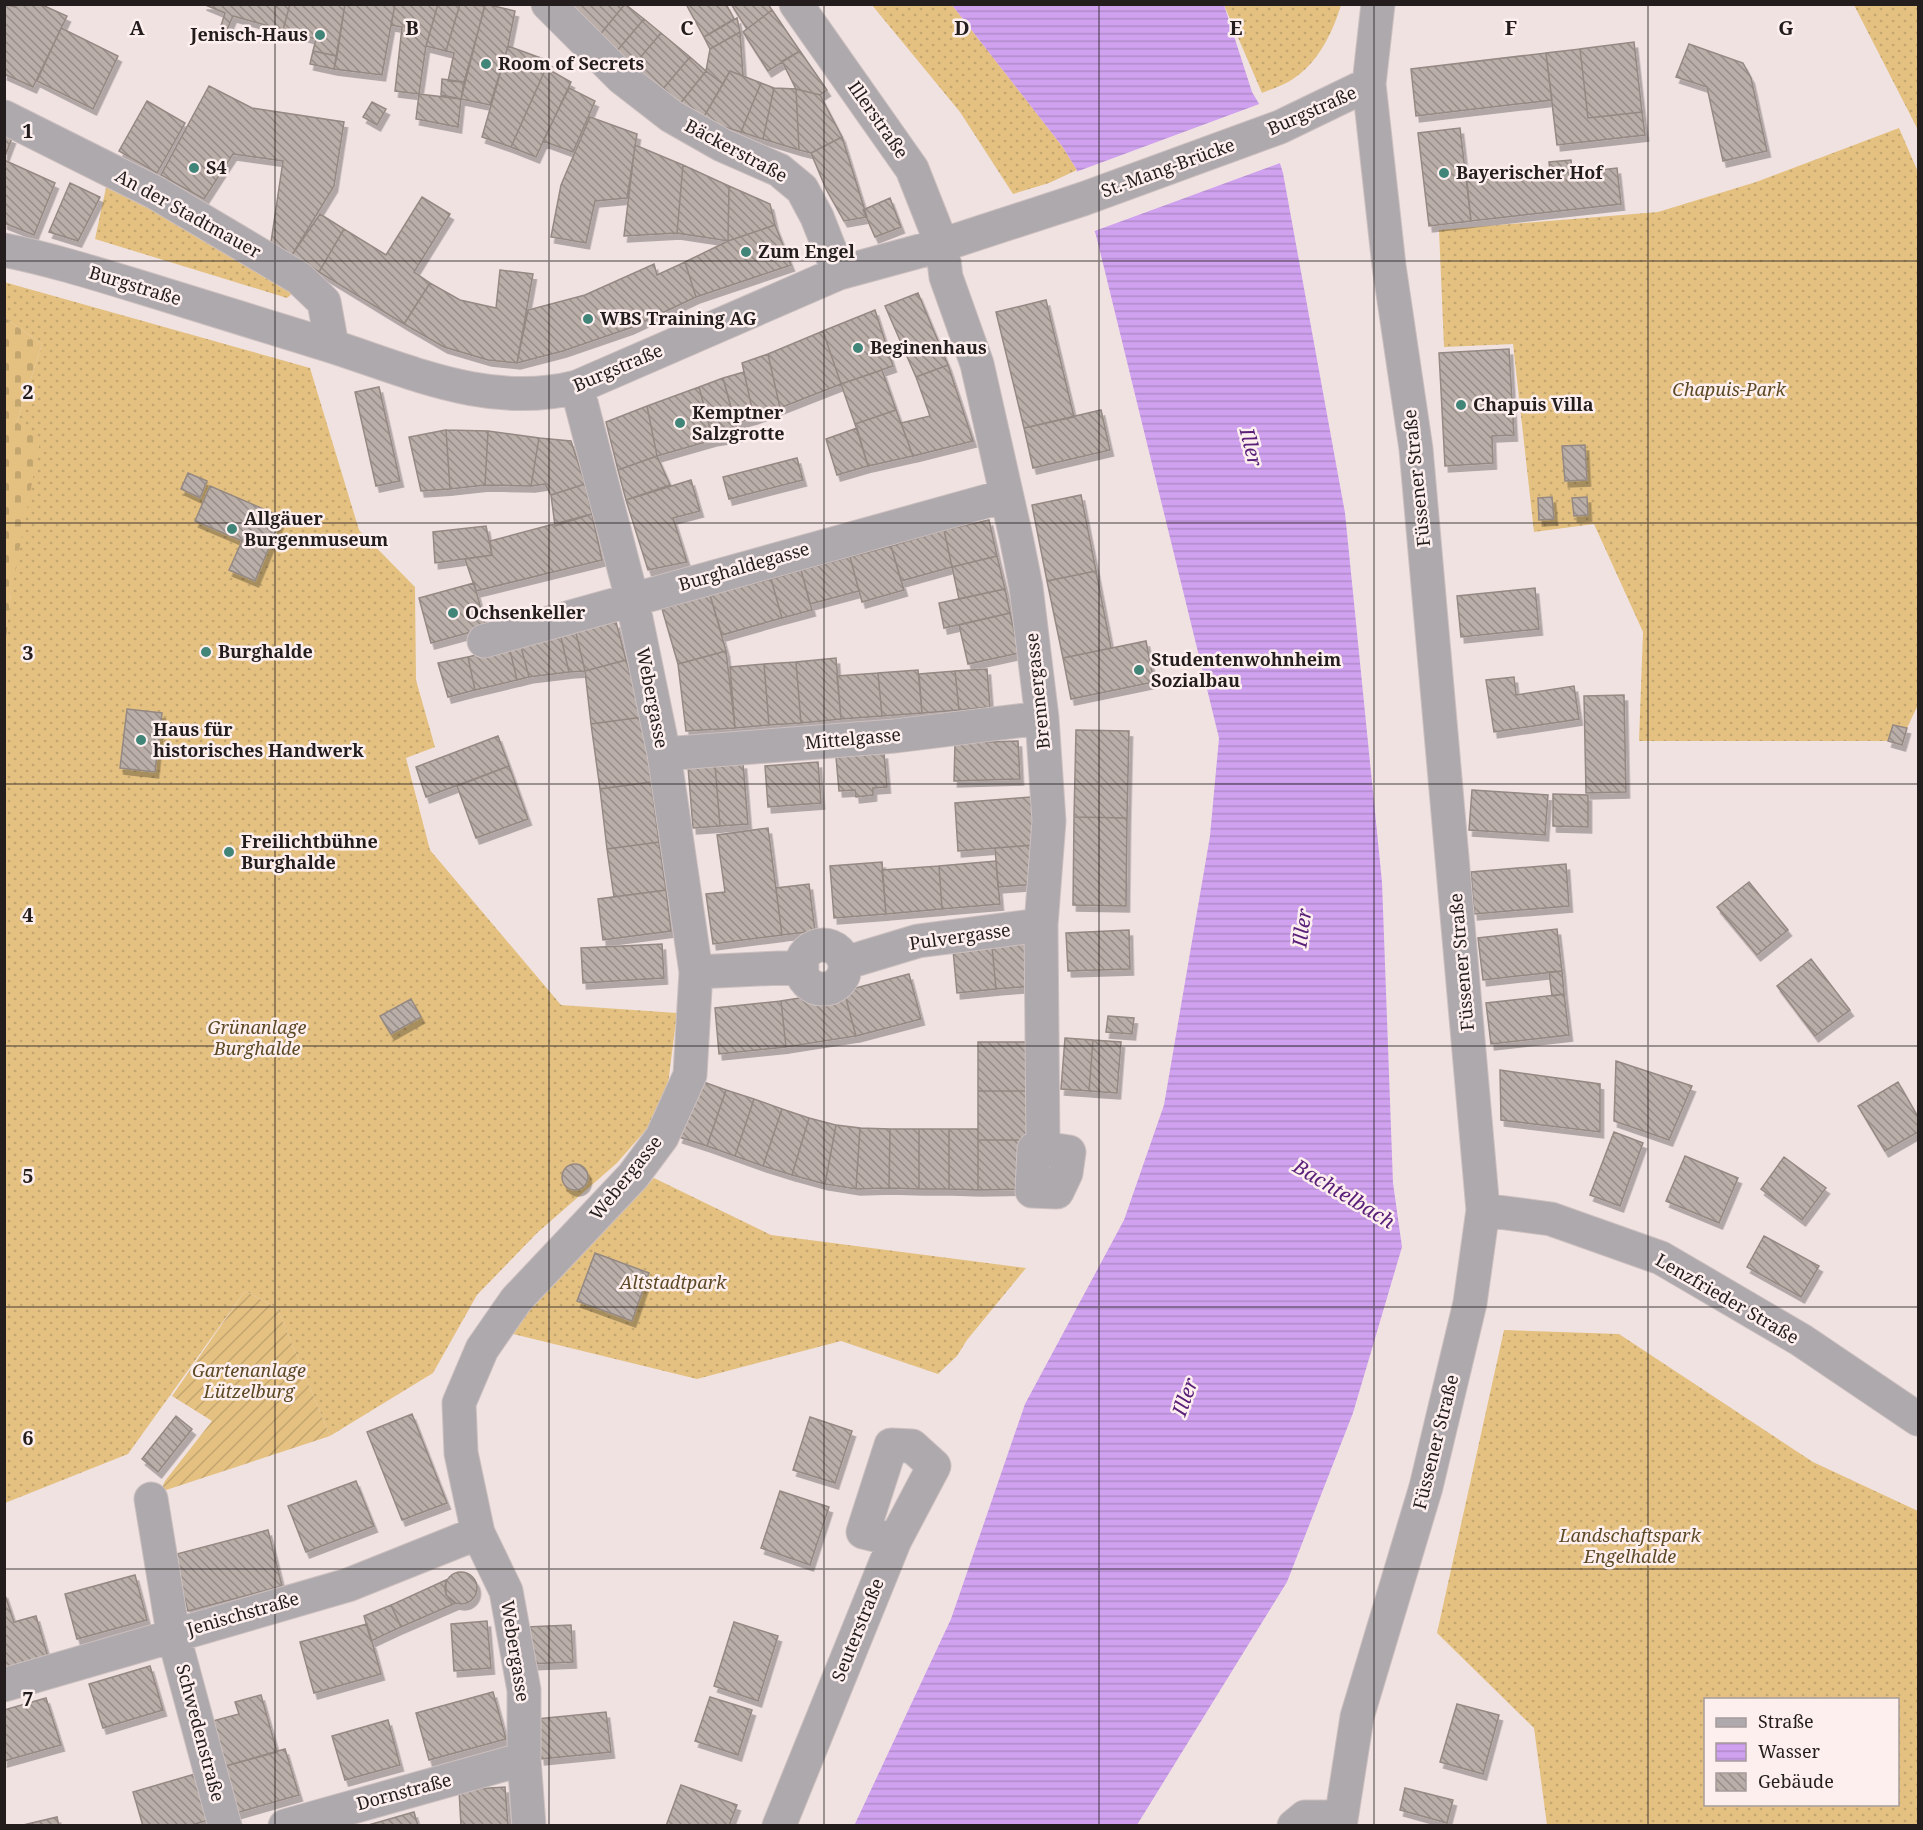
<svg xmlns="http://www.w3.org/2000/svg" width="1923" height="1830" font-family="'Noto Serif',serif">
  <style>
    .grass { fill: url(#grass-dots); fill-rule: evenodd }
    .cemetery { fill: url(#cemetery-stones) }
    .garden { fill: url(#garden-furrows) }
    .water { fill: url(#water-rules) }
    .pier { fill: #f1e2e2 }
    .building { fill: url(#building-back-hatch); stroke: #958983; stroke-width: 1.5; filter: url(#shadow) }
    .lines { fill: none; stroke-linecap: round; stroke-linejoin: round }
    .minor-casing { stroke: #ccbfbf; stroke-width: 35 }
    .minor { stroke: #aea9ac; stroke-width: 33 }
    .grid { fill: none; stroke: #231d1d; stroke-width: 1.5; stroke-opacity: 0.55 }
    .poi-dot { fill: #418579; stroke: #feefef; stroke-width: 2 }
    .labels { text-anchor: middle; stroke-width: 5; stroke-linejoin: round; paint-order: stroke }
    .poi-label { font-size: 18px; font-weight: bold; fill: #231d1d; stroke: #feefef; text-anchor: start }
    .street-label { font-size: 18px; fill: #231d1d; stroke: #feefef }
    .park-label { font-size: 18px; font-style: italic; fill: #5c4925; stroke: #feefef }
    .water-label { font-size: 20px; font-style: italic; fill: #5a2079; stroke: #feefef }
    .grid-label { font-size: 20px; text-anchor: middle; font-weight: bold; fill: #231d1d; stroke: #feefef; stroke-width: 5; stroke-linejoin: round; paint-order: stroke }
  </style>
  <defs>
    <pattern id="grass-dots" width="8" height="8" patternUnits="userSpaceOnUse" patternTransform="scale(1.5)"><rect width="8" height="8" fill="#e4c181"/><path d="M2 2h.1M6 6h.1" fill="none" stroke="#c3a56f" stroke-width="1.8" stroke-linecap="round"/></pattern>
    <pattern id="cemetery-stones" width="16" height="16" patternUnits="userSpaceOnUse" patternTransform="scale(1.5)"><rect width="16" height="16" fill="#e4c181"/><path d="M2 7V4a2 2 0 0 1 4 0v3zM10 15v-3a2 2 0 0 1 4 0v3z" fill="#c3a56f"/></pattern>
    <pattern id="garden-furrows" width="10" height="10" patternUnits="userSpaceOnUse" patternTransform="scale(1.5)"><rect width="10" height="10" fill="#e4c181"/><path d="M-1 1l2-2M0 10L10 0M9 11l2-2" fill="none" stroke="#c3a56f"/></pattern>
    <pattern id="water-rules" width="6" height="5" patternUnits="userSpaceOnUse" patternTransform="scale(1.5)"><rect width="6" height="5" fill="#cfa1ee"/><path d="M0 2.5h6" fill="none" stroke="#b18acc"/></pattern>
    <pattern id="building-back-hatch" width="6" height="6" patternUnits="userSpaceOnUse" patternTransform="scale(1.5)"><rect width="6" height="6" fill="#baaea8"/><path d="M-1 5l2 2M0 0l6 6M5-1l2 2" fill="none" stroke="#978d88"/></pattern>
    <filter id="shadow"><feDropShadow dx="3.5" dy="6" stdDeviation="0" flood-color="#0004"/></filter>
  </defs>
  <rect width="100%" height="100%" fill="#f1e2e2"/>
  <path class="grass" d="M872,5H952L1062,146L1077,170L1049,183L1013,194L960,112Z
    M1224,5H1341C1333,32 1318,63 1293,79C1284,85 1272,89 1262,93Z
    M1854,5H1918V130Z
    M1899,128L1918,172V705L1907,728L1893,725L1888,741H1639L1643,632L1594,524L1534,532L1513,344L1444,347L1439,230L1658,212L1756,182Z
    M107,183L294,292L287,298L95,239Z
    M4,282L310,368L359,530L415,587L416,680L435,747L406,758L430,850L561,1005L677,1013L665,1108L617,1163L537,1233L477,1295L433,1373L330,1436L277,1308L245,1291L128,1454L5,1503L4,650L11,593L17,422L42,344L5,318Z
    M654,1178L771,1235L1026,1268L967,1340L957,1356L938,1374L841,1341L697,1379L505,1332Z
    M1504,1330L1619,1334L1813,1462L1918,1511V1825H1547L1534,1728L1437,1633ZM1706,1700H1898V1804H1706Z"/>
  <path class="cemetery" d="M5,318L42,344L17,422L40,441L11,593L5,650Z"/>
  <path class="garden" d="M245,1291L277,1308L330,1436L160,1492L165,1481L212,1421L172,1396Z"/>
  <path class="water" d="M952,5H1224L1252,92L1264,112L1283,173L1345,513L1382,882L1393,1183L1402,1247L1353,1413L1287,1582L1137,1825L854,1826L951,1619L1025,1404L1124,1220L1164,1105L1210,836L1219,738L1096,235L1075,179L1077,170L1062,146Z"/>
  <path class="pier" d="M1262,103L1283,162L1092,232L1072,180L1073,173Z"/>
  <path class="building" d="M4,4L15,7L16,4H40L67,16L33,87L4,74Z
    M203,4H290L283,30L233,16L226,32L220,29L225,13Z
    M290,4H345L337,56L313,51L316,39L283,30Z
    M345,4H395L382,75L334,69Z
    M395,4H438L426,46L419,94L395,91L402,27L391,25Z
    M438,4H460L446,51L426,46Z
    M460,4L485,6L464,82L448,81L454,53L446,51Z
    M485,4L515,11L508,46L490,105L461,99Z
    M568,4H625L598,37Z
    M625,4L644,19L616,52L598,37Z
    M686,4H726L734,19L704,37Z
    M731,4H768L772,10L747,29Z
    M772,10L800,51L768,71L743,32Z
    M737,18L740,32L710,49L704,37Z
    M644,19L661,33L633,66L616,52Z
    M61,28L118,56L93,109L37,81Z
    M740,32L743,76L730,71L723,84L706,71L710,49Z
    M661,33L690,57L662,90L633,66Z
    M1634,42L1642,112L1588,118L1580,49Z
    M1689,44L1743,63L1751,78L1767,151L1723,161L1707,87L1676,77Z
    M508,46L549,61L511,147L482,137Z
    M1580,49L1588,118L1642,112L1645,135L1557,145L1546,53Z
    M313,51L337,56L334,69L310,64Z
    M800,51L827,90L820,95L796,89L782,61Z
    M1546,53L1552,100L1416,116L1411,69Z
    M690,57L706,71L679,105L662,90Z
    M546,68L571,82L536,157L511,147Z
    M706,71L723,84L702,120L679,105Z
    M730,71L761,83L741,132L702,120Z
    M442,79L464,82L461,99L441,95Z
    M761,83L774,88L763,139L741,132Z
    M209,86L252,108L344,122L334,186L292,255L271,242L283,161L233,154L204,199L161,175Z
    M569,88L595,101L573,152L543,141Z
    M774,88L796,89L799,150L763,139Z
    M796,89L820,95L842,137L811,153L799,150Z
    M419,94L461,99L458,127L416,119Z
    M147,101L185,123L157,173L119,151Z
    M372,102L386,109L377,125L363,117Z
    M590,117L637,134L627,198L595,201L586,243L551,237L561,185Z
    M1460,128L1471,221L1429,226L1418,133Z
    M4,135L12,138L4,159Z
    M842,137L867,217L844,221L826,189L811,153Z
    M635,145L683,165L677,233L624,236Z
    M4,160L55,183L34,235L4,223Z
    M1571,160L1572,173L1617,168L1621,204L1471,221L1467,182L1550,172L1549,162Z
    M683,165L729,186L728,241L677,233Z
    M70,183L100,197L78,241L49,232Z
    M729,186L770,204L775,225L728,241Z
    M422,197L450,214L414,272L430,283L404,324L319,272L344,229L386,255Z
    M890,198L901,227L875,237L863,210Z
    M320,214L344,229L319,272L292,255Z
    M775,225L791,265L696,297L685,262L728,241Z
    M685,262L696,297L630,328L563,351L517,363L528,310L585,295L654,264L657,275Z
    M500,270L533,274L517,363L488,360L444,347L404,324L430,283L460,300L496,308Z
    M918,293L948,365L916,377L885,306Z
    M1046,300L1074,417L1024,428L996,312Z
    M875,310L893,366L841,384L823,331Z
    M823,331L841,384L780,408L768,354Z
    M1509,349L1514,435L1492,436L1493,463L1445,466L1439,353Z
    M768,354L780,408L754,418L742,363Z
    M948,365L973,441L913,456L901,423L930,416L916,377Z
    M882,370L896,410L855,424L841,384Z
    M744,372L754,418L735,423L723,378Z
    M723,378L739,436L713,440L699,387Z
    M379,387L400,481L376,486L355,392Z
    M699,387L713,440L657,456L647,406Z
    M647,406L657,456L618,470L606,422Z
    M896,410L913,456L868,466L855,424Z
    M1101,410L1110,450L1033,468L1024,428Z
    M857,428L868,466L837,475L826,439Z
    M446,430L488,431L485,485L450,489Z
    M446,430L450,489L421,491L409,437Z
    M488,431L539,438L531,486L485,485Z
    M539,438L571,441L585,484L551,495L545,484L531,486Z
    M1585,445L1587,480L1565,481L1562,446Z
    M657,456L670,485L626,500L618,470Z
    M797,458L803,480L729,499L723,477Z
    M188,473L207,481L200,498L181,489Z
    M691,480L700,511L673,518L687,562L648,570L626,500Z
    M585,484L592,514L555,526L551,495Z
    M210,486L282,517L255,581L229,570L242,541L195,521Z
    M1081,495L1096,571L1047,581L1032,505Z
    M1552,497L1554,519L1539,520L1538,498Z
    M1587,497L1588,515L1574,516L1572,498Z
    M592,514L602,560L476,591L465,559L492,555L490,541Z
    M989,520L997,556L952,567L944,530Z
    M486,526L492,555L435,563L433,532Z
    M944,530L952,567L901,581L891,546Z
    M891,546L904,590L862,602L850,557Z
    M997,556L1005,589L959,599L952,567Z
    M850,557L859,591L810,604L801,570Z
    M801,570L812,610L782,618L771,579Z
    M1096,571L1111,648L1063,658L1047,581Z
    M771,579L782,618L722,635L710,595Z
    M474,583L486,628L431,643L419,598Z
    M1535,588L1539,629L1461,637L1457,596Z
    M1005,589L1010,613L944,628L939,603Z
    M710,595L726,651L678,664L662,609Z
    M1010,613L1019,653L968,664L959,625Z
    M616,622L626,660L585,671L575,629Z
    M575,629L585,671L569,672L560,633Z
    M560,633L569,672L529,677L520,643Z
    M1146,641L1154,682L1071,699L1063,658Z
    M520,643L529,677L517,680L509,646Z
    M509,646L517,680L475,690L468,657Z
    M726,651L735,728L686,731L678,664Z
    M468,657L475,690L448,697L438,663Z
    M836,658L841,719L801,723L796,662Z
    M626,660L643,717L591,724L585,671Z
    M796,662L801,723L769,725L764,664Z
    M764,664L769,725L735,728L730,667Z
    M987,669L990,707L959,710L955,671Z
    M918,670L922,713L882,716L878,673Z
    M955,671L959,710L922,713L919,674Z
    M878,673L882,716L841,719L837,676Z
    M1514,677L1516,695L1574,686L1579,719L1494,732L1486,680Z
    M1624,695L1626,792L1586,793L1584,696Z
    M127,709L162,713L155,772L120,768Z
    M643,717L651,782L600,789L591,724Z
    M1893,725L1907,728L1902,745L1888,741Z
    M1076,730L1129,731L1127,818L1074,817Z
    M498,736L509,766L426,797L416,767Z
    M1018,741L1020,779L954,781L955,743Z
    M884,753L887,787L873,788V795L856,797L855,790L839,791L836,757Z
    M818,762L821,803L768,807L765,766Z
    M743,763L748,824L720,826L715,765Z
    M715,765L720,826L693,828L688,767Z
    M509,766L528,819L476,838L457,786Z
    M651,782L659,842L607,849L600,789Z
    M1472,790L1548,795L1545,835L1469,830Z
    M1553,794L1588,795V827L1553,826Z
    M1031,797L1034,845L958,851L955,803Z
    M1074,817L1127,818L1126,906L1073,905Z
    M768,828L782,935L713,944L706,894L725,892L717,835Z
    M659,842L666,890L614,897L607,849Z
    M1034,845L1038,884L998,887L995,848Z
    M996,861L1000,904L942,909L939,866Z
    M882,862L886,914L834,918L830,866Z
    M1566,864L1569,906L1474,914L1471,872Z
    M939,866L942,909L886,914L882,870Z
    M1749,882L1788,930L1757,955L1717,907Z
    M809,884L815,931L782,935L776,888Z
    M666,890L671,931L603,940L598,899Z
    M1557,929L1562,971L1483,980L1478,938Z
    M1129,930L1130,969L1068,971L1066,933Z
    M1031,943L1035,986L996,989L992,946Z
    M662,944L664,978L583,983L581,948Z
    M992,946L996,989L957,993L953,950Z
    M1811,959L1850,1010L1815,1036L1777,986Z
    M1562,971L1564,994L1552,996L1549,972Z
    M909,974L921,1019L856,1036L844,991Z
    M844,991L856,1036L786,1047L781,1001Z
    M1564,994L1569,1035L1491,1044L1486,1003Z
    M411,999L421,1017L391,1034L380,1016Z
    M781,1001L786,1047L719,1054L715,1008Z
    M1108,1016L1134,1018L1132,1034L1106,1032Z
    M1065,1038L1093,1040L1089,1091L1061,1089Z
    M1093,1040L1121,1042L1117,1093L1089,1091Z
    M978,1042H1028V1091H978Z
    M1616,1061L1692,1086L1669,1140L1614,1121Z
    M1500,1070L1600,1084V1132L1501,1120Z
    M698,1080L726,1090L707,1146L679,1137Z
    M1898,1082L1918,1117V1132L1885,1151L1858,1106Z
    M726,1090L754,1099L735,1156L707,1146Z
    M978,1091H1028V1140H978Z
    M754,1099L782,1109L763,1166L735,1156Z
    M782,1109L809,1118L792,1175L763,1166Z
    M809,1118L836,1125L825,1184L792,1175Z
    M836,1125L860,1128L856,1189L825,1184Z
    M860,1128L890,1129L889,1188L856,1189Z
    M890,1129H919V1189L889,1188Z
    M919,1129H949V1189H919Z
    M949,1129H978V1190L949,1189Z
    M1614,1132L1643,1143L1620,1206L1590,1195Z
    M978,1140H1028V1189L978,1190Z
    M1685,1156L1738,1178L1719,1223L1666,1201Z
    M1784,1157L1826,1188L1802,1220L1761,1189Z
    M562 1177a13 13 0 1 1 26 0a13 13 0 1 1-26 0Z
    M1764,1236L1819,1266L1801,1297L1747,1267Z
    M595,1253L649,1273L632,1321L577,1301Z
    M412,1414L447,1503L402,1520L367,1432Z
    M176,1416L192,1429L158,1472L142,1459Z
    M810,1417L852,1431L835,1483L793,1470Z
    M356,1481L374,1526L306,1552L288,1506Z
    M780,1491L829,1507L810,1565L761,1548Z
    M268,1530L282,1586L188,1611L173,1555Z
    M445 1588a16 16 0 1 1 32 0a16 16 0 1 1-32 0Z
    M135,1575L147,1620L77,1639L65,1594Z
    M446,1580V1595L456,1603L401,1627L391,1605Z
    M4,1592L14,1622L36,1616L48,1657L4,1669Z
    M391,1605L401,1627L371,1641L364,1616Z
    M487,1621L491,1668L454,1671L451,1624Z
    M734,1622L778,1636L758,1701L714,1686Z
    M367,1624L381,1674L314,1693L300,1642Z
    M571,1625L573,1662L528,1664L526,1627Z
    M150,1666L163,1710L103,1728L89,1684Z
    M493,1692L506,1739L429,1760L416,1713Z
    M261,1695L277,1752L222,1767L209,1722L239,1714L235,1702Z
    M710,1697L752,1710L738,1755L695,1741Z
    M46,1698L61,1745L4,1761V1710Z
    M1457,1704L1499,1715L1483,1774L1440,1762Z
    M606,1712L611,1752L541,1759L537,1719Z
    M388,1720L400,1765L345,1780L332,1736Z
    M285,1749L299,1795L236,1813L222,1767Z
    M195,1774L208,1820L189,1826H143L133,1792Z
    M681,1785L737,1805L729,1826H666Z
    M505,1787L508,1826H461L459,1790Z
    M1405,1788L1453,1800L1447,1823L1400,1810Z
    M414,1812L418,1826H365Z
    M57,1817L59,1826H19Z"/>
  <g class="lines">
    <g class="minor-casing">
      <path id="minor" d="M548,4L622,78L671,116L722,145L779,170L802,189L817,217L839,273
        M796,4L912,169L942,245L946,277L977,364L1016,537L1026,587L1042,718L1049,821L1041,925L1043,1148
        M4,117L156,193L299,278L324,302L332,346
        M4,250C59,261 113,279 166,295C221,312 276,329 331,346C412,372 490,409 577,387L839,273L942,245L1083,199L1280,127L1369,84
        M484,641L1005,496
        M664,754L895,736L1042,718
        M801 967a22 22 0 1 1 44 0a22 22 0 1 1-44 0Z
        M845,963L918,941L1041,925
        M696,972L802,967
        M1043,1148L1069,1152L1066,1173L1057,1192L1032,1191L1034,1149Z
        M1483,1210L1551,1219L1661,1258L1801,1340L1918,1419
        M151,1499L173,1633L225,1826
        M4,1685L348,1585L478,1533
        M285,1826L524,1759
        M529,1826L524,1759V1690L506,1591L478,1533L461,1453L459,1403L482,1349L516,1300L633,1176L662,1137L690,1075L696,972L664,754L632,599L577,387
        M779,1826L895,1540L934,1466L912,1446L891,1445L863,1532L895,1540
        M1294,1826L1305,1817H1341
        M1340,1826L1357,1717L1426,1487L1470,1303L1483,1210L1416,449L1389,266L1369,84L1378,4"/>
    </g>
    <use href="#minor" class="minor"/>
  </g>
  <path class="grid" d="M275,4V1826M549,4V1826M824,4V1826M1099,4V1826M1374,4V1826M1648,4V1826M4,261H1918M4,523H1918M4,784H1918M4,1046H1918M4,1307H1918M4,1569H1918"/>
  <g class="poi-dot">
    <circle cx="320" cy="35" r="6"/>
    <circle cx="486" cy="64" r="6"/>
    <circle cx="194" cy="168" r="6"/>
    <circle cx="1444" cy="173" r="6"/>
    <circle cx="746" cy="252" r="6"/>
    <circle cx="588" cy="319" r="6"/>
    <circle cx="858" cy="348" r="6"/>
    <circle cx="1461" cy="405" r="6"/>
    <circle cx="680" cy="423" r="6"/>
    <circle cx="232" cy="529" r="6"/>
    <circle cx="453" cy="613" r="6"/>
    <circle cx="206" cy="652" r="6"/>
    <circle cx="1139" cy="670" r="6"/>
    <circle cx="141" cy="740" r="6"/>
    <circle cx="229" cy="852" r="6"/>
  </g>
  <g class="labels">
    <g class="poi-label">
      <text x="308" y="41" text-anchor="end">Jenisch-Haus</text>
      <text x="498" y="70">Room of Secrets</text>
      <text x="206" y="174">S4</text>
      <text x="1456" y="179">Bayerischer Hof</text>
      <text x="758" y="258">Zum Engel</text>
      <text x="600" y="325">WBS Training AG</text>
      <text x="870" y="354">Beginenhaus</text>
      <text x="1473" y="411">Chapuis Villa</text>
      <text x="692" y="419">Kemptner<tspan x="692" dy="21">Salzgrotte</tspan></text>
      <text x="244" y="525">Allgäuer<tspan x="244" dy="21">Burgenmuseum</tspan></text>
      <text x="465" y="619">Ochsenkeller</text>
      <text x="218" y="658">Burghalde</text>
      <text x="1151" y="666">Studentenwohnheim<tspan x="1151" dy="21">Sozialbau</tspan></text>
      <text x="153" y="736">Haus für<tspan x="153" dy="21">historisches Handwerk</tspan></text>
      <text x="241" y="848">Freilichtbühne<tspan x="241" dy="21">Burghalde</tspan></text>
    </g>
    <g class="street-label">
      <text transform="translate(1312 111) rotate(-24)" y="6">Burgstraße</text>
      <text transform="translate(878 120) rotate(55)" y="6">Illerstraße</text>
      <text transform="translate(736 151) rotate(28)" y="6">Bäckerstraße</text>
      <text transform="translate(1168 168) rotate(-20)" y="6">St.-Mang-Brücke</text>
      <text transform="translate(188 214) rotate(29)" y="6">An der Stadtmauer</text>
      <text transform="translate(135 286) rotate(17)" y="6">Burgstraße</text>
      <text transform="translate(618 368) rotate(-23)" y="6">Burgstraße</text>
      <text transform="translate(1417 478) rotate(-96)" y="6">Füssener Straße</text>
      <text transform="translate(744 567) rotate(-16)" y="6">Burghaldegasse</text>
      <text transform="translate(1038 691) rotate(-96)" y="6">Brennergasse</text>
      <text transform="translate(652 698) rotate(79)" y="6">Webergasse</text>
      <text transform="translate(853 739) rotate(-5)" y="6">Mittelgasse</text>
      <text transform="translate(960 937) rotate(-8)" y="6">Pulvergasse</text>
      <text transform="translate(1462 962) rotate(-95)" y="6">Füssener Straße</text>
      <text transform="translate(626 1178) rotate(-51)" y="6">Webergasse</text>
      <text transform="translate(1727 1299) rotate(30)" y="6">Lenzfrieder Straße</text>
      <text transform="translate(1436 1442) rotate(-76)" y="6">Füssener Straße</text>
      <text transform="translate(243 1614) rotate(-16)" y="6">Jenischstraße</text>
      <text transform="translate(858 1630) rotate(-68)" y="6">Seuterstraße</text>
      <text transform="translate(515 1651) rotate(81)" y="6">Webergasse</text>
      <text transform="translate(200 1733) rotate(75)" y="6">Schwedenstraße</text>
      <text transform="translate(404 1792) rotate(-15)" y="6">Dornstraße</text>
    </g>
    <g class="park-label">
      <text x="1729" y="396">Chapuis-Park</text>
      <text x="257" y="1034">Grünanlage<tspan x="257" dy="21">Burghalde</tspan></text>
      <text x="673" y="1289">Altstadtpark</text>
      <text x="249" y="1377">Gartenanlage<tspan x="249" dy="21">Lützelburg</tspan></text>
      <text x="1630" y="1542">Landschaftspark<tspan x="1630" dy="21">Engelhalde</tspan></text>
    </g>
    <g class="water-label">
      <text transform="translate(1251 447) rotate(76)" y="7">Iller</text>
      <text transform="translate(1302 928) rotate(-82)" y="7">Iller</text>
      <text transform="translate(1344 1194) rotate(31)" y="7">Bachtelbach</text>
      <text transform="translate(1185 1397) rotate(-70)" y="7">Iller</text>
    </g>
  </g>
  <g class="grid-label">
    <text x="137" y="35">A</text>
    <text x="412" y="35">B</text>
    <text x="687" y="35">C</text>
    <text x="962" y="35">D</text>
    <text x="1236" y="35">E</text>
    <text x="1511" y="35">F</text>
    <text x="1786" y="35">G</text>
    <text x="28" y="138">1</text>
    <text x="28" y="399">2</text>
    <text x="28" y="660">3</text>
    <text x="28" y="922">4</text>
    <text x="28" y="1183">5</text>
    <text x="28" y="1445">6</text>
    <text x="28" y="1706">7</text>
  </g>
  <rect width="1923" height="1830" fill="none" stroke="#231d1d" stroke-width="12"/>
  <rect x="1704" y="1698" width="195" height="108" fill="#feefef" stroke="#a69b9b" stroke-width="1.5"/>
  <rect x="1716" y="1718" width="30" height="9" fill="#aea9ac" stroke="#a69b9b" stroke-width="1.5"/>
  <text x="1758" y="1728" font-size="18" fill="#231d1d">Straße</text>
  <rect x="1716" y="1743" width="30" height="18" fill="url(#water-rules)" stroke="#a69b9b" stroke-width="1.5"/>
  <text x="1758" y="1758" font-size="18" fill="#231d1d">Wasser</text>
  <rect x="1716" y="1773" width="30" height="18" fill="url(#building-back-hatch)" stroke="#a69b9b" stroke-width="1.5"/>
  <text x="1758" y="1788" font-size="18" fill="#231d1d">Gebäude</text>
</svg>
